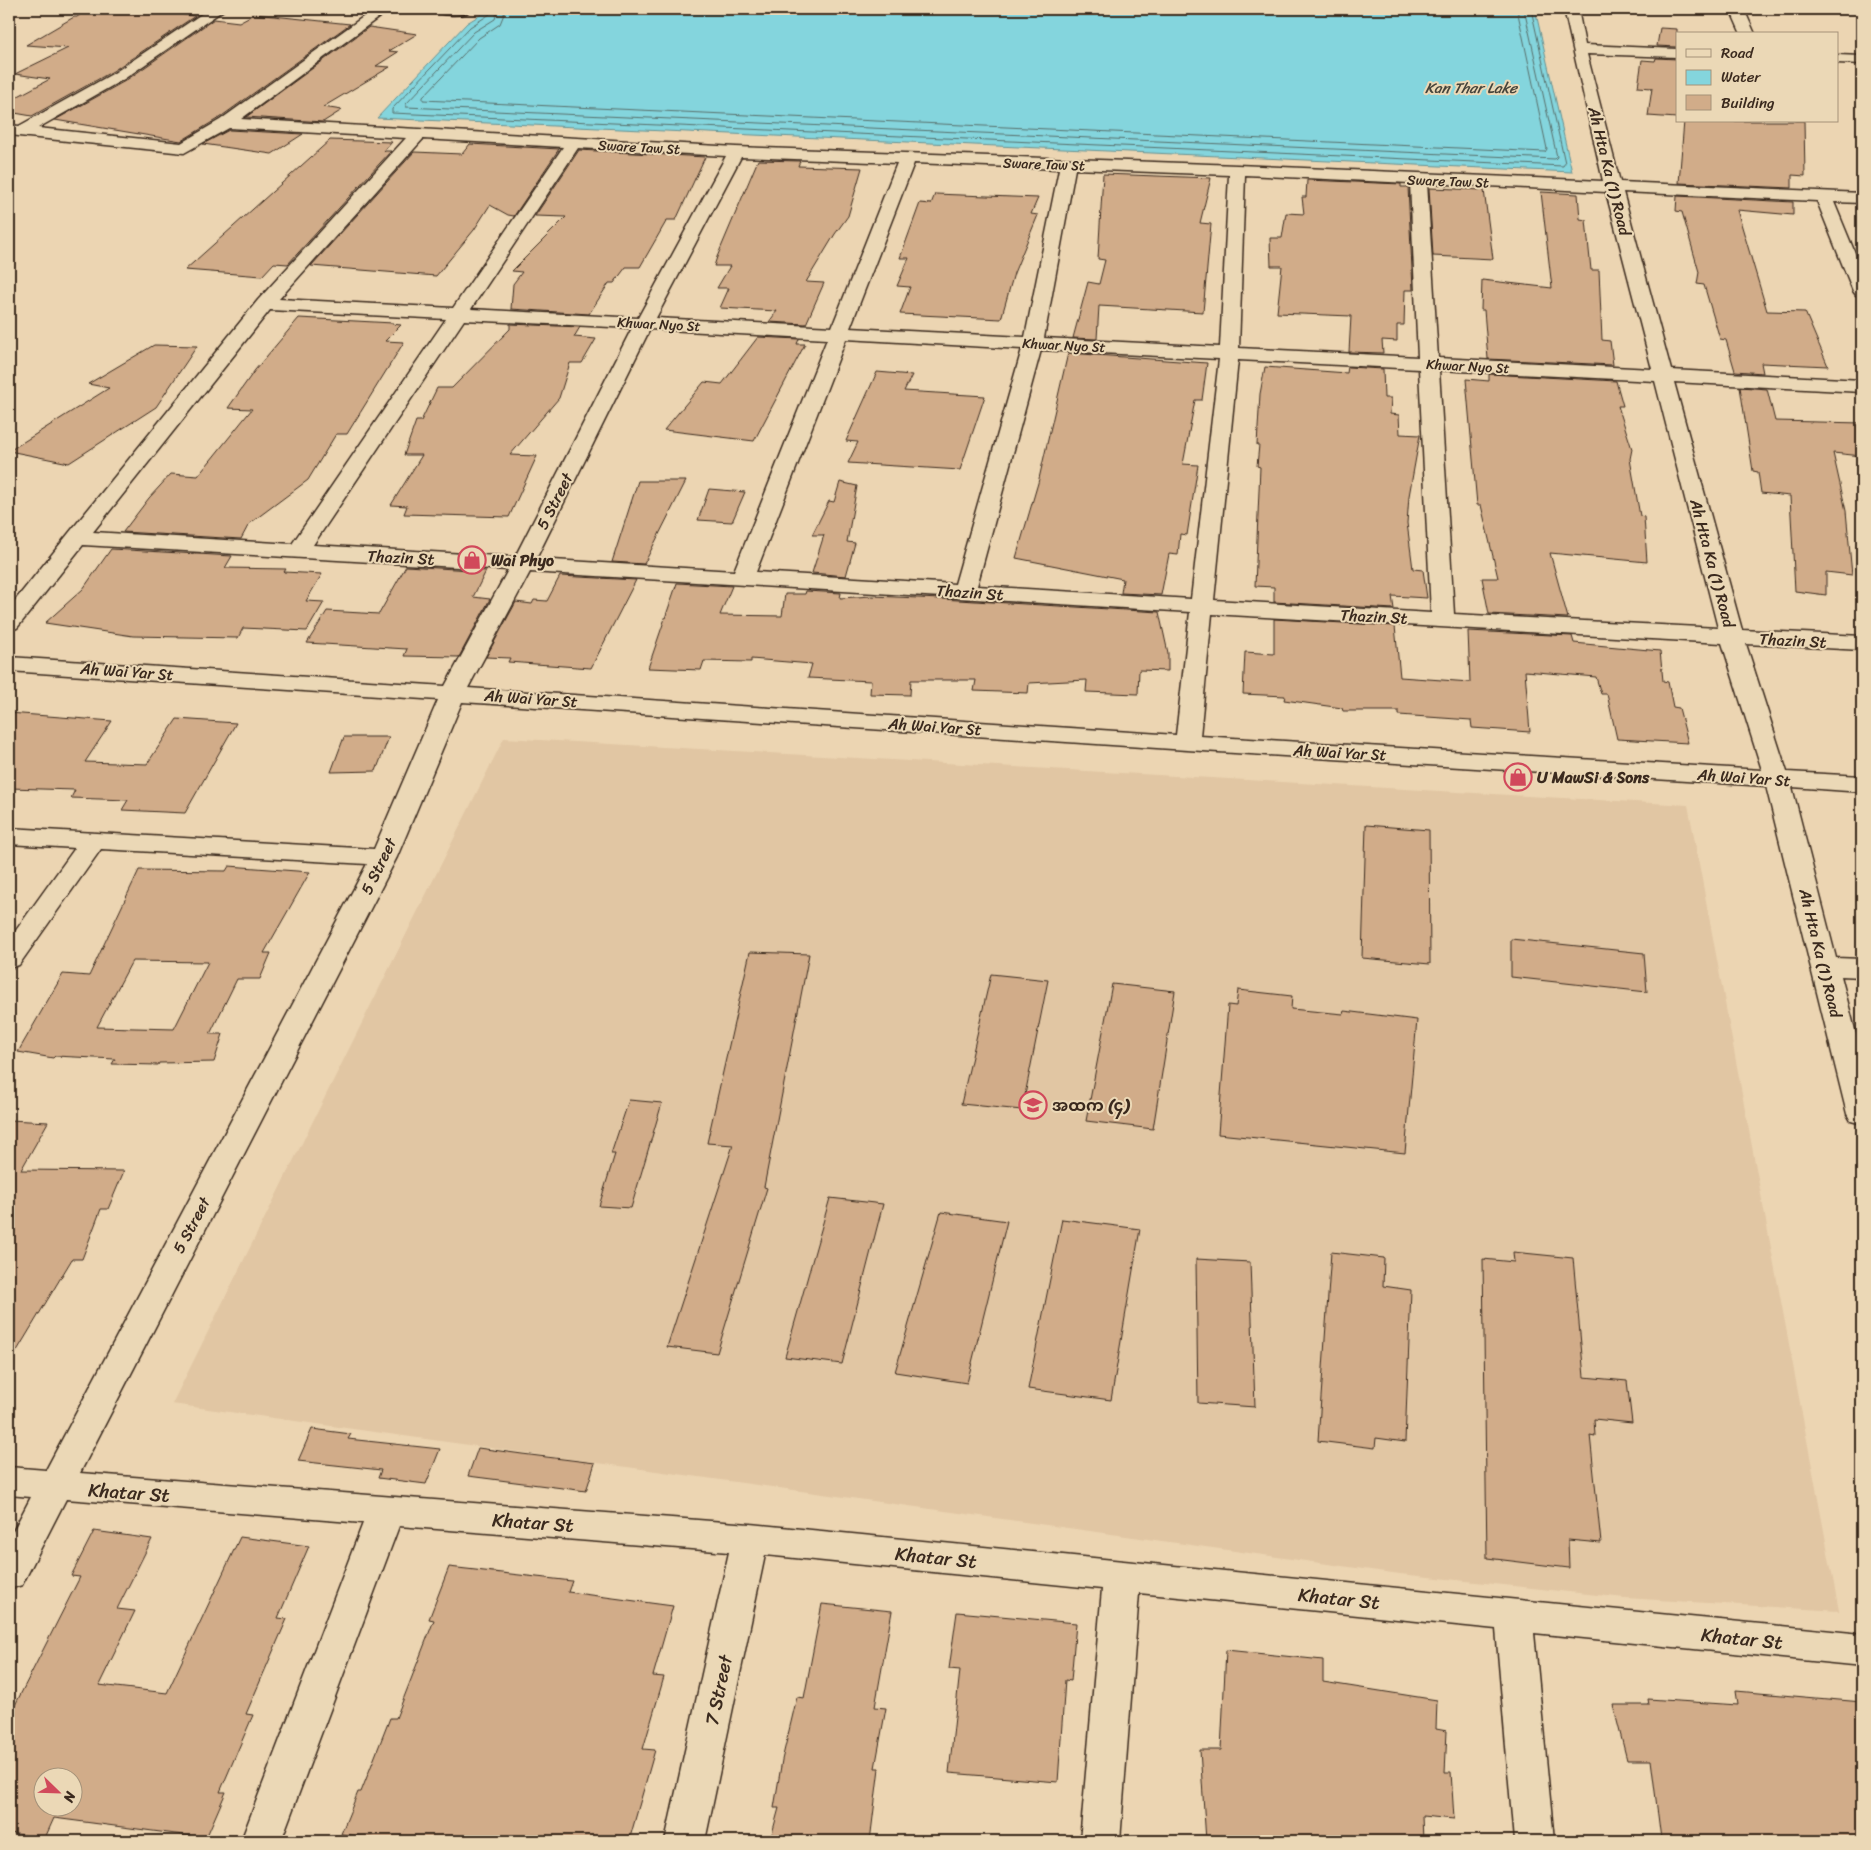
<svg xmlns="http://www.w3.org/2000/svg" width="1871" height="1850" font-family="Sriracha,'Noto Sans Myanmar',sans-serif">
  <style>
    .built { fill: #e1c6a3 }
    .water { fill: #84d5dd; stroke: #679191 }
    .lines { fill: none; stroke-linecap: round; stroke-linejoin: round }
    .shore { stroke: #586e6a; stroke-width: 1 }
    .building { fill: #d1ac89; stroke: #3b2a1e; fill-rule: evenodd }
    .minor-casing { stroke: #3b2a1e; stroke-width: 3 }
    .highway-casing { stroke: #3b2a1e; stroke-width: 3 }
    .minor { fill: #ebd8b6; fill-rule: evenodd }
    .highway { fill: #ebd8b6; fill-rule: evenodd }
    .labels { text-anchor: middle; stroke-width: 4; stroke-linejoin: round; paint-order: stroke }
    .far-street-label { font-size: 14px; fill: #3b2a1e; stroke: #ebd8b6 }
    .far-water-label { font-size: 15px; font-style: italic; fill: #46443b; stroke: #ebd8b6 }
    .street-label { font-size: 16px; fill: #3b2a1e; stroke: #ebd8b6 }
    .poi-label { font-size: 16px; font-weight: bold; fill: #3b2a1e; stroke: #ebd8b6; text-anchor: start }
    .near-street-label { font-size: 19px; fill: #3b2a1e; stroke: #ebd8b6 }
  </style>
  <rect width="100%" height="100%" fill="#ecd5b2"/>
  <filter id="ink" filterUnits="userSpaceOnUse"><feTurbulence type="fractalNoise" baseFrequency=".02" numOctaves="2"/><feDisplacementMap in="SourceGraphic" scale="10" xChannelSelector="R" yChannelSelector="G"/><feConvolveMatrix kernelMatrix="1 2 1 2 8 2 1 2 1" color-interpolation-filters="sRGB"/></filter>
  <g filter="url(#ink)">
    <path class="built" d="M504,738L1688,805L1839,1611L1625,1598L1400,1574L172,1404Z"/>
    <path class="water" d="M490,9H1535L1572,172L377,118L467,23Z"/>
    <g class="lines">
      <path class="shore" d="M492,9L490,14L470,27L392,109V113L1563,166L1565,163L1531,9
        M498,9L495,19L474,32L406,104V107L1555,159L1557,157L1524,9
        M506,9L500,24L479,38L423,97V100L1545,152L1547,149L1517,9"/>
    </g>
    <path class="building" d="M88,9H134L195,16L113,71L32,116L9,112V101L50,79L15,74L68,48L26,45L74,17H77Z
      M254,14L350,24L219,118L181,141L55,120L125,81L214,19L239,22Z
      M369,27L417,34L389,51L398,52L376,66L390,67L323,107L342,110L323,122L246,117Z
      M1660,28L1677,29V47L1657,46Z
      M1656,58L1677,59V118L1648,116L1652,88L1638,87L1642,60L1655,61Z
      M1684,121H1804L1805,176L1792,175V188L1679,183Z
      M229,130L303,134L272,154L203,144Z
      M330,140L392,142L384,151H391L288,264L274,263L262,276L185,270Z
      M470,144L559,149L514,216L508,215L490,205L474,230L436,276L311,266L414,152L462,154Z
      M579,150L705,157L676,220H667L640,267H626L614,283H609L589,314L511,309L513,284L522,272L512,271L566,217L535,216Z
      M758,160L800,161L798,166L862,168L848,216L835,234L806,282L824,283L806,324L769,322L777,311L720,308L729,288H717L730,266H714L717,257Z
      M1103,174L1211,178L1200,223L1211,224L1203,312L1099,306L1097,339L1073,338L1088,282L1099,284L1105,260L1098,259Z
      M1307,180L1401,184V187H1408L1413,290H1405L1404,325H1397V341L1382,340L1383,353L1349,352L1351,316L1277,313L1282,266H1271L1270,238H1282L1286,213L1304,214L1302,197H1306Z
      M1429,188L1484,190L1493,259L1433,256Z
      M1541,192L1578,194L1580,219L1586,220L1591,270H1599L1602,340L1610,341L1613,365L1488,359L1484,310H1481L1482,280L1552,288Z
      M935,194L1038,198L1031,214L1038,215L1014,273L1001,319L900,314L910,287L897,286L909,258H900L920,203L931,204Z
      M1677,196L1793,202V215L1737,210L1767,311L1805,312L1828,366L1761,363L1763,373L1735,371L1726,340L1720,339L1704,285L1697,284L1699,272L1682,212L1676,211Z
      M299,318L393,323L392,324L401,325L385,341L404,342L347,434H336L308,480L249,524L241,539L123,532L149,498L171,474L198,476L252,409L228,408L255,370Z
      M510,324L580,327L574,337L596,339L582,363H570L559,398L510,455L537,456L509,517L404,514L407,506L391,505L422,455H404L416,421H421L437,388H452L510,329Z
      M758,337L799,339L797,344H805L754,441L664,430L704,382L722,384Z
      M154,345L197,346L156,407L69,463L9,451L109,388L88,384Z
      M1068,353L1207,363L1202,400H1195L1183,464L1198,465L1187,535L1180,534L1178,555L1169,554L1161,595L1121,593L1123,579L1016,558L1038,483Z
      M1265,367L1347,373L1348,367L1383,369L1384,398H1391L1390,414L1399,415L1400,434L1420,435L1409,496L1407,523L1413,569L1423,570L1427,598L1392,596L1394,609L1274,602V587L1255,586L1260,467L1257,466L1259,445H1257L1260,394Z
      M877,372L912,375L904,391L985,396L960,470L848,463L858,442L846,441Z
      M1489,374L1616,381L1623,406H1618L1632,449L1630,459L1640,516L1644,517L1647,562L1550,553L1568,618L1489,614L1482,578H1498L1481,505H1477L1466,379L1489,381Z
      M1740,387L1767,389L1775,421L1862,423V456L1833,453L1846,511L1852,575L1826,572V595L1795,591L1790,496L1761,493L1758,472L1753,471Z
      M638,481H686L644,564L612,562Z
      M840,482L857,486L847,542L855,543L846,576L812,573L824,535H812L829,501L834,502Z
      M709,489L745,492L732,522L698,520Z
      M111,549L232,556L225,568L286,569L284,572L322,574L306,601L324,602L307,631L243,628L238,638L133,636L45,623L83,589Z
      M406,566L486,571L473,597L490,599L459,657L404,656L407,649L307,643L327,611L379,614Z
      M560,576L636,580L591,668L508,662L510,658L486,657L516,602L532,604L534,600L547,601Z
      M677,583L732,586L720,615L782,616L785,594H805L806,591L841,593L840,598L872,596L941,599L1159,612L1168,653V671L1139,670L1138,694L1086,692L1087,680L1029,683L1028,693L974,691L976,680H911L910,695L870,694L871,681L808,678L812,664L751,659V662L704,661L701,670L648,668Z
      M1274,619L1395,626L1400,677L1470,682L1468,631L1572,636L1574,643L1660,651L1663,681L1668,682L1673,707L1679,708L1688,743L1617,739L1607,694H1601L1596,677L1525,671L1530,732L1472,728L1471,720L1399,715V711H1343L1342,708L1284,700L1285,696L1243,694L1245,652L1274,654Z
      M9,713L112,721L85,762L147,764L177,719L236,723L185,813L122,810L128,800L71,798L75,790L9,788Z
      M344,737H389L376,771L331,772Z
      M1366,825L1429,830L1430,964L1362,958Z
      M229,866L310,872L264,953H271L260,979H237L210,1034H223L214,1062L159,1063L158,1065L112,1064L115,1059L55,1056L53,1058L18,1052L63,974L89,976L139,870L226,871ZM132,961L208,962L174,1029L97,1027Z
      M1511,939L1644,953L1647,992L1511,977Z
      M750,952L809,954L764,1187L767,1188L717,1353L667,1347L733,1145L707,1143Z
      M991,974L1048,980L1022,1110L961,1104Z
      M1112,984L1175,991L1153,1129L1086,1121Z
      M1238,990L1292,996L1291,1009L1343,1014L1344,1011L1417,1020L1405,1153L1218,1134L1228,1005L1236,1006Z
      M629,1100L662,1103L631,1208L599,1206L615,1154H611Z
      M9,1120L48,1122L21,1170L124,1171L108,1209H101L82,1259H72L9,1364Z
      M830,1198L883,1204L842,1364L785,1357Z
      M941,1212L1007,1221L967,1383L895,1372Z
      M1062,1219L1140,1229L1111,1400L1028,1389Z
      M1331,1252L1384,1258L1383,1286L1411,1290L1405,1442L1376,1438L1375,1448L1318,1441Z
      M1513,1252L1573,1258L1584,1377L1627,1381L1632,1423L1594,1419L1595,1436L1590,1435L1601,1543L1568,1540L1569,1568L1487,1558L1483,1259L1514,1262Z
      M1196,1259L1250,1262L1255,1407L1198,1403Z
      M312,1429L351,1434L348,1439L440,1449L426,1484L378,1478L381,1470L298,1461Z
      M478,1448L522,1454L595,1463L586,1491L468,1476Z
      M94,1531L152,1539L117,1609L135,1611L99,1685L167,1693L240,1537L309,1546L278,1618L287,1619L246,1714L253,1715L220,1792H226L206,1838L54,1818L45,1838L9,1833V1717L80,1577L71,1576ZM42,1778H72V1808H42Z
      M449,1567L572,1581L568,1592L673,1606L653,1676L664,1677L643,1749L655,1750L629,1841H395L341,1834L358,1792H361L390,1718H396L434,1620L429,1619Z
      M822,1604L892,1611L875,1707L886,1708L875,1768H879L870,1841H770L779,1808H774L782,1760L797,1697L804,1698Z
      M957,1612L1076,1623L1071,1681L1065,1680L1058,1782L949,1773L960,1670L949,1669Z
      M1226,1650L1323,1660V1682L1437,1700L1436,1729L1447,1731L1445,1772H1451L1454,1819L1422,1816L1423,1841H1206L1200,1750H1221Z
      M1736,1691L1862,1702V1841H1687L1661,1839L1651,1760H1627L1613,1705H1649L1648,1699L1738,1705Z"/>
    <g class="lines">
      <g class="minor-casing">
        <path id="minor" d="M209,9H225L124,79L38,128L181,143L220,120L374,9H390L241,119L736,147L1237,165L1603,181L1564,9H1578L1585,45L1677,49V57L1587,54L1620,182L1862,193V203L1834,202L1862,270V296L1856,295L1853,291L1817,201L1623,192L1671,370L1862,380V392L1674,382L1742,630L1862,636V650L1746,644L1787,772L1862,776V792L1792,787L1836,958L1862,959V977L1841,976L1862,1057V1124L1851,1121L1847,1114L1766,786L1187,750L462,702L397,857L80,1473L750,1524L1862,1634V1666L1534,1633L1554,1841H1514L1496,1629L1139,1593L1120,1841H1080L1102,1589L765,1555L705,1841H665L729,1552L399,1526L281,1841H241L363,1523L66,1499L22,1585L9,1589V1539L31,1497L9,1495V1467L46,1470L367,864L101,849L19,965L9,968V940L75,848L9,844V828L374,849L438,700L9,671V657L445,686L508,570L83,545L17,628L9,630V608L69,533L258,300L406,138L229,128L184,153L9,135V125L19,126L114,73ZM423,139L563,147L453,308L279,299ZM578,148L726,156L638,318L471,309ZM741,157L897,163L832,327L656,318ZM914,163L1059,169L1025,337L850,328ZM1075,169L1229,175L1220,347L1044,338ZM1245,175L1410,183L1418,357L1239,348ZM1427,183L1606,192L1652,369L1438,358ZM270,310L446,319L292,544L93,532ZM464,320L632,328L515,557L313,545ZM650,329L827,339L734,571L536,559ZM846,339L1022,349L955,584L756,572ZM1041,350L1219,359L1191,599L977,586ZM1238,360L1419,369L1431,613L1214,600ZM1439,370L1655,381L1718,628L1454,614ZM530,572L1190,612L1176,735L468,688ZM1212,614L1722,643L1762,770L1200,736Z
          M432,9H470L471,10C465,17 438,16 432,9Z
          M1730,9H1744L1755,34H1741Z
          M1837,55L1862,56V64L1837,63Z"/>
      </g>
      <g class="highway-casing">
        <path id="highway" d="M9,9H17L9,14Z"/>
      </g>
      <use href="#minor" class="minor"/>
      <use href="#highway" class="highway"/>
    </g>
  </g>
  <defs>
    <g id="shop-ring" transform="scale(1.4375)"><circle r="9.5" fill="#ebd8b6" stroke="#d1495b" stroke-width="1.5"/><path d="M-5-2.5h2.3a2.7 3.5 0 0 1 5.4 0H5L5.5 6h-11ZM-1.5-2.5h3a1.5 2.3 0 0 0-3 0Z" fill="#d1495b"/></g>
    <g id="school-ring" transform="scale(1.4375)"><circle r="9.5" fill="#ebd8b6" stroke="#d1495b" stroke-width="1.5"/><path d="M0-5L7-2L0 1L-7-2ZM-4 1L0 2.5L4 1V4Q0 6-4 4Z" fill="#d1495b"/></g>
  </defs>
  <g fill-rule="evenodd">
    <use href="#shop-ring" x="472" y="560"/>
    <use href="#shop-ring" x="1518" y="777"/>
    <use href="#school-ring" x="1033" y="1105"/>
  </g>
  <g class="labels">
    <g class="far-street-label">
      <text transform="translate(639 147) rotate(3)" y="5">Sware Taw St</text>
      <text transform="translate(1044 164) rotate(2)" y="5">Sware Taw St</text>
      <text transform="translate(1448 181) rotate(2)" y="5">Sware Taw St</text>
      <text transform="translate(659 324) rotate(3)" y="5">Khwar Nyo St</text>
      <text transform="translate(1064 345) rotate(3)" y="5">Khwar Nyo St</text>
      <text transform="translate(1468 366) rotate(3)" y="5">Khwar Nyo St</text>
    </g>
    <g class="far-water-label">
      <text x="1471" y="93">Kan Thar Lake</text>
    </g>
    <g class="street-label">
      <text transform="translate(1610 171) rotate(76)" y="6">Ah Hta Ka (1) Road</text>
      <text transform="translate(554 501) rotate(-63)" y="6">5 Street</text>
      <text transform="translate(401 557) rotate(3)" y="6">Thazin St</text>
      <text transform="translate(1713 563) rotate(75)" y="6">Ah Hta Ka (1) Road</text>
      <text transform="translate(970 592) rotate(4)" y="6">Thazin St</text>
      <text transform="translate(1374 616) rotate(3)" y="6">Thazin St</text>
      <text transform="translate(1793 640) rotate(3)" y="6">Thazin St</text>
      <text transform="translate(127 671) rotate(4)" y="6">Ah Wai Yar St</text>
      <text transform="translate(531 698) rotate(4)" y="6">Ah Wai Yar St</text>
      <text transform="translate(935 726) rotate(4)" y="6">Ah Wai Yar St</text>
      <text transform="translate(1340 752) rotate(3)" y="6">Ah Wai Yar St</text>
      <text transform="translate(1744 777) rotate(4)" y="6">Ah Wai Yar St</text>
      <text transform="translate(378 866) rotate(-64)" y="6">5 Street</text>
      <text transform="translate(1821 953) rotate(76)" y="6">Ah Hta Ka (1) Road</text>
      <text transform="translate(191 1225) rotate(-62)" y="6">5 Street</text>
    </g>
    <g class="poi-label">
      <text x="491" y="566">Wai Phyo</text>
      <text x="1537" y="783">U MawSi &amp; Sons</text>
      <text x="1052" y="1111">အထက (၄)</text>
    </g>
    <g class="near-street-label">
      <text transform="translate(129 1492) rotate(4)" y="7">Khatar St</text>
      <text transform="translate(533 1522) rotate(4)" y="7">Khatar St</text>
      <text transform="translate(936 1557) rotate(6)" y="7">Khatar St</text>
      <text transform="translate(1339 1598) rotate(6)" y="7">Khatar St</text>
      <text transform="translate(1742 1638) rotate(6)" y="7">Khatar St</text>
      <text transform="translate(718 1690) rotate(-78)" y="7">7 Street</text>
    </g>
  </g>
  <rect width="1871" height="1850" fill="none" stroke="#ebd8b6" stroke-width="30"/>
  <rect x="15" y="15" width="1841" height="1820" fill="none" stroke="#3b2a1e" stroke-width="2" filter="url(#ink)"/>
  <rect x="1676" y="32" width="162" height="90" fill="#ebd8b6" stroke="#a59279"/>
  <rect x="1686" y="49" width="25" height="8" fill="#ebd8b6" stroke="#a59279"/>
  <text x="1721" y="58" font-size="15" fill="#3b2a1e">Road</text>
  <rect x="1686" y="70" width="25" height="15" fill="#84d5dd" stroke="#a59279"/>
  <text x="1721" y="82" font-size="15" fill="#3b2a1e">Water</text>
  <rect x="1686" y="95" width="25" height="15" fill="#d1ac89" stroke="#a59279"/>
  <text x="1721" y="108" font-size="15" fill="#3b2a1e">Building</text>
  <g transform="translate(58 1792) rotate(113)"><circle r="24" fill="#ebd8b6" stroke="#a59279"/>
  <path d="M0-4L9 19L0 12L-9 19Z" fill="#d1495b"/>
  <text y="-8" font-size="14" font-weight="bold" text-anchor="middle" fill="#3b2a1e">N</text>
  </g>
</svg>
